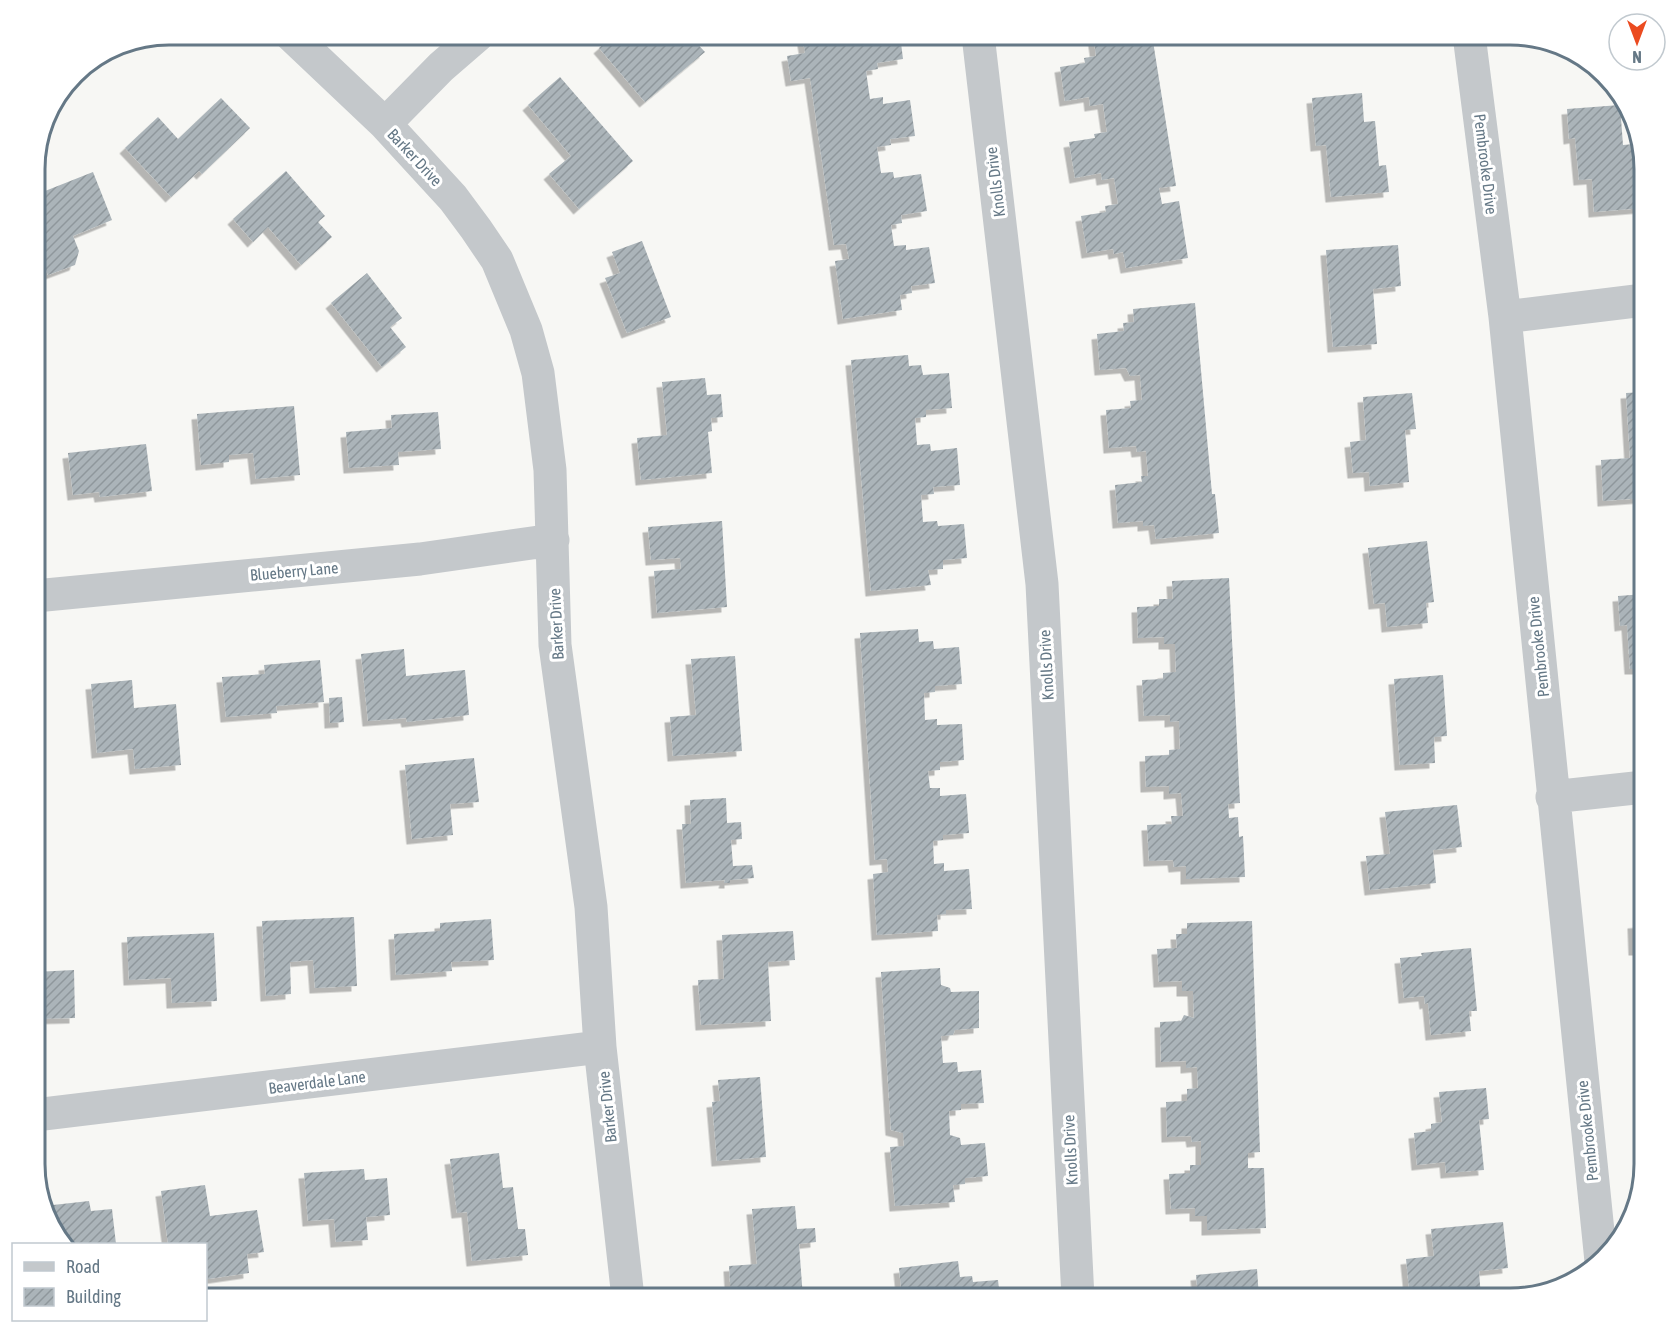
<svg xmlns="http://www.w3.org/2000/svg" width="1679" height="1333" font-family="'Asap Condensed',sans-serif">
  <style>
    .building { fill: url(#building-hatch); filter: url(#shadow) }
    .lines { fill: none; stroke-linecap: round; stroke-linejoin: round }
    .minor { stroke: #c4c8cb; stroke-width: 33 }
    .labels { text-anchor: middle; stroke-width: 6; stroke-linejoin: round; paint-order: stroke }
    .street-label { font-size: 16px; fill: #657886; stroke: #fff }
    .rim { fill: none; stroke: #657886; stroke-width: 3 }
  </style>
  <defs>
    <pattern id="building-hatch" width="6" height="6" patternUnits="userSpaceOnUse" patternTransform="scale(1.5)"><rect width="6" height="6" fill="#abb4b9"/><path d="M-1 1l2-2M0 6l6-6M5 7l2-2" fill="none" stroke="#8f979c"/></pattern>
    <filter id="shadow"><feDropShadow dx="-5.5" dy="5.5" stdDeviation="0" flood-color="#0004"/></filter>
  </defs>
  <rect width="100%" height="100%" fill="#f7f7f4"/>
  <path class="building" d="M614,35H646L651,41L658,35H689L705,52L645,102L599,48Z
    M802,35H900L903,59L877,63L878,69L866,71L870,99L883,97V104L910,100L915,136L890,139L891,145L877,147L881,173L893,172L894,178L921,174L927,211L901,215L902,223L891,225L894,246L906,245V250L929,247L935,283L911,286L912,293L900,295L902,310L843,319L835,261L849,259L846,244L834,245L810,78L791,81L787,56L805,53Z
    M1093,35H1152L1176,186L1159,188L1162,204L1179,201L1188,258L1126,268L1123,252L1114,254L1113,249L1087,253L1081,216L1106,212L1105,206L1118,204L1114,178L1102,180L1101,173L1075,178L1069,142L1095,138L1094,134L1107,132L1103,104L1090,106L1089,97L1065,101L1060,67L1085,63L1084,58L1096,56Z
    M560,77L633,161L579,209L549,174L571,156L528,105Z
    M1362,93L1364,122L1375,121L1379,166L1386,165L1389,192L1331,197L1326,145L1316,146L1312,98Z
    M221,98L250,128L202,174L199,171L171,197L125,148L158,117L178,139Z
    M1620,105L1623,145L1634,144L1635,162L1639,161L1643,208L1594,212L1592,179L1579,180L1575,138L1569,139L1567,109Z
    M286,171L325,216L318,222L332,237L301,265L268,227L253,242L233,219Z
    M93,172L112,220L73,236L79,251L75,265L48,275L41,257L35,260V195Z
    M642,241L671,317L627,333L605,278L620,273L612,252Z
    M1398,245L1401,286L1373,289L1377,344L1333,347L1326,250Z
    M367,273L402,318L390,327L406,347L382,367L331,303Z
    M1195,303L1212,494H1215L1219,533L1156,539L1154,525L1143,526V521L1118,523L1115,485L1142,482L1141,476H1148L1146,451L1137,452L1136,446L1109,448L1106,410L1131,408L1130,401L1142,400L1140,375L1130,376L1126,368L1100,370L1097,334L1124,331L1123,323L1134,322L1133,309Z
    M908,355L909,366L921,365L923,375L949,373L952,408L926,410V417L915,418L917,445L930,444L931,451L957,448L960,485L933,487L934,494L921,495L923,522L937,521L938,526L964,524L967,558L943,560V569L928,570L931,585L871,591L851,360Z
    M705,378L707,395L721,394L723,417L711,418L712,431L708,432L712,473L641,480L637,438L667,435L662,382Z
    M1644,392V498L1603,501L1601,460L1630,458L1626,393Z
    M1412,393L1416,429L1405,430L1409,482L1370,486L1369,472L1353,473L1350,442L1366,440L1363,397Z
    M294,406L300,475L256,479L253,453L229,455V462L201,465L197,414Z
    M438,412L441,449L398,452L399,465L349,468L346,432L392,428L391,415Z
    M146,444L152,491L100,497L99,492L73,495L68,453Z
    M722,521L727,607L657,613L654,571L681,569L680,558L651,560L648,527Z
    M1427,541L1434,602L1426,603L1428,623L1387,627L1385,603L1374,604L1368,548Z
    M1229,578L1240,803L1228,804L1229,818L1238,817L1239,837L1243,836L1245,877L1186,879V866L1174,867L1173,860L1149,861L1147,825L1172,824L1171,816H1183L1181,793L1169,794V786L1146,787L1145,756L1169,755V750L1180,749L1179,721L1170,722V715L1144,716L1142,680L1163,679V673L1176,672L1175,644H1164V637L1138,638L1137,607L1159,606V599H1173L1172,581Z
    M1644,594V669H1630L1627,625L1620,626L1618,596Z
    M918,629L919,642L933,641L934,649L959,647L962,684L935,686V692L924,693L925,720L937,719V725L962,724L964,760L940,762V770L928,771L930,788H940V796L966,794L969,833L943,835V840L933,841L934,864L944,863V871L969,869L972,909L946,910V914L937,915L938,931L877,935L873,874L888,872L887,859L875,860L860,633Z
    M404,649L406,676L465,670L469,715L407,722L406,718L368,721L361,654Z
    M735,656L742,751L673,756L670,717L696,715L691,659Z
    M320,660L324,702L276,706L277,713L226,717L222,677L265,674L264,665Z
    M1443,675L1447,736L1434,737L1435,763L1400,765L1394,679Z
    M132,680L134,708L176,704L181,765L135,769L133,749L97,753L91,684Z
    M342,697L344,722L330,723L329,698Z
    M474,758L479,802L450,804L453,835L412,839L405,765Z
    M726,798L727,823L741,822L742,839L731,840L733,866L752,865L754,878L730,880V883H724L725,880L686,883L682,824H691L690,800Z
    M1457,805L1462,847L1433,850L1436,883L1370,890L1366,856L1390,854L1385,812Z
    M354,917L357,986L315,988L313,960L290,962L291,994L266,996L262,921Z
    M491,919L494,960L451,962L452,971L396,975L394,934L440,931V923Z
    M1252,921L1260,1152L1248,1153V1168H1264L1266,1228L1207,1230V1216H1195V1208L1171,1209L1169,1174L1190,1173V1165H1201V1141L1192,1142L1191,1136L1167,1137L1166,1102L1187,1101V1089L1198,1088L1197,1067L1186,1068V1061L1161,1062L1160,1022L1181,1021L1184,1015L1194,1018L1193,991H1182V981L1159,982L1157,949L1177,948L1176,934H1187V923Z
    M1644,922V950H1634L1633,923Z
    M793,931L795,960L768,962L771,1021L701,1025L698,980L724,979L722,935Z
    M214,933L217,1001L172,1003L171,978L129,980L127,937Z
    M1471,948L1477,1011H1469L1471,1031L1431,1035L1428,1003L1425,1004L1424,996L1404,998L1400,958L1422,956L1421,953Z
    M940,968L941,985L950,988L951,992L979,991V1028L955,1030L953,1035L941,1036L943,1063L957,1062L958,1072L981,1070L984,1103L961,1104V1110L949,1111L950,1135L960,1138L961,1145L985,1143L988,1176L965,1178V1184L953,1185L955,1202L895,1206L890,1147L904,1146L903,1133L891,1130L881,972Z
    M74,970L75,1018L35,1019V972Z
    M760,1077L766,1157L717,1161L712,1102L720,1101L718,1080Z
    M1486,1088L1489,1119L1479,1120L1484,1170L1446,1173L1445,1162L1417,1165L1414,1133L1431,1131V1124L1442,1122L1439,1092Z
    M499,1153L503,1188L513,1187L518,1229H525L528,1255L472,1261L467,1212L457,1213L450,1159Z
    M364,1169L365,1180L387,1178L390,1215L366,1217L368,1240L336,1242L334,1219L308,1221L304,1173Z
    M205,1185L210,1216L257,1210L264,1252L247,1254L249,1273L208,1279L206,1244H168L161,1191Z
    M89,1201L91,1211L112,1209L116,1244H65L48,1223L44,1206Z
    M795,1206L797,1229L815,1228L816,1242L799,1244L803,1298H731L729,1266L757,1264L752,1209Z
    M1503,1222L1508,1268L1479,1271L1481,1298H1410L1406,1259L1434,1256L1431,1229Z
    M958,1261L960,1277L972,1276L973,1282L998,1280L1000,1298H902L899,1268Z
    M1257,1269L1259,1298H1189V1296L1198,1295L1196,1275Z"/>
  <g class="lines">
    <path class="minor" d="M291,35L385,124L453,198L476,229L497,260L526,330L538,373L550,470L555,645L591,907L600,1047L628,1298
      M978,35L1042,584L1078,1298
      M1469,35L1505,317L1601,1261
      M385,124L441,67L478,35
      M1505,317L1644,300
      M35,596L420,559L553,540
      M1552,797L1644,787
      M35,1115L600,1047"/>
  </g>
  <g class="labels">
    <g class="street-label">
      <text transform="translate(415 157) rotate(47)" y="6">Barker Drive</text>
      <text transform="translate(1486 164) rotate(83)" y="6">Pembrooke Drive</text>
      <text transform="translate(995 182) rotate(-97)" y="6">Knolls Drive</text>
      <text transform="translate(294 571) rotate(-5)" y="6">Blueberry Lane</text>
      <text transform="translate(556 624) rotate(-93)" y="6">Barker Drive</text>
      <text transform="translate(1538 647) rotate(-96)" y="6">Pembrooke Drive</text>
      <text transform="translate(1046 665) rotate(-93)" y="6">Knolls Drive</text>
      <text transform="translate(317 1082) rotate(-7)" y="6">Beaverdale Lane</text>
      <text transform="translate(607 1107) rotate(-96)" y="6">Barker Drive</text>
      <text transform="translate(1587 1131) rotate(-96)" y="6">Pembrooke Drive</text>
      <text transform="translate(1070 1150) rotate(-93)" y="6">Knolls Drive</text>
    </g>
  </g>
  <path d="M0 0H1679V1333H0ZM169 45H1510A124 124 0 0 1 1634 169V1164A124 124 0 0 1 1510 1288H169A124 124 0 0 1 45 1164V169A124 124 0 0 1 169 45Z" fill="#fff" fill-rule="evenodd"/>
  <path class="rim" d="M169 45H1510A124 124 0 0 1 1634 169V1164A124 124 0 0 1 1510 1288H169A124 124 0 0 1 45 1164V169A124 124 0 0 1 169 45Z"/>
  <rect x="12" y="1243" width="195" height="78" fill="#ffffff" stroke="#c1c9cf" stroke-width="1.5"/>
  <rect x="24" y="1262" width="30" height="9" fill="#c4c8cb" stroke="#c1c9cf" stroke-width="1.5"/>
  <text x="66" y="1273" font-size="18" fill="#657886">Road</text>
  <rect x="24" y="1288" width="30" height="18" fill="url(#building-hatch)" stroke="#c1c9cf" stroke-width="1.5"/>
  <text x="66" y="1303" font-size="18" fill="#657886">Building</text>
  <g transform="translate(1637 42) rotate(180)"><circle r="28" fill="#ffffff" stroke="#c1c9cf" stroke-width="1.5"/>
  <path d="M0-4.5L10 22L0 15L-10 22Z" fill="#eb4b20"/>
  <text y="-9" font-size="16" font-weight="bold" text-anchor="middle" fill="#657886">N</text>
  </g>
</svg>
